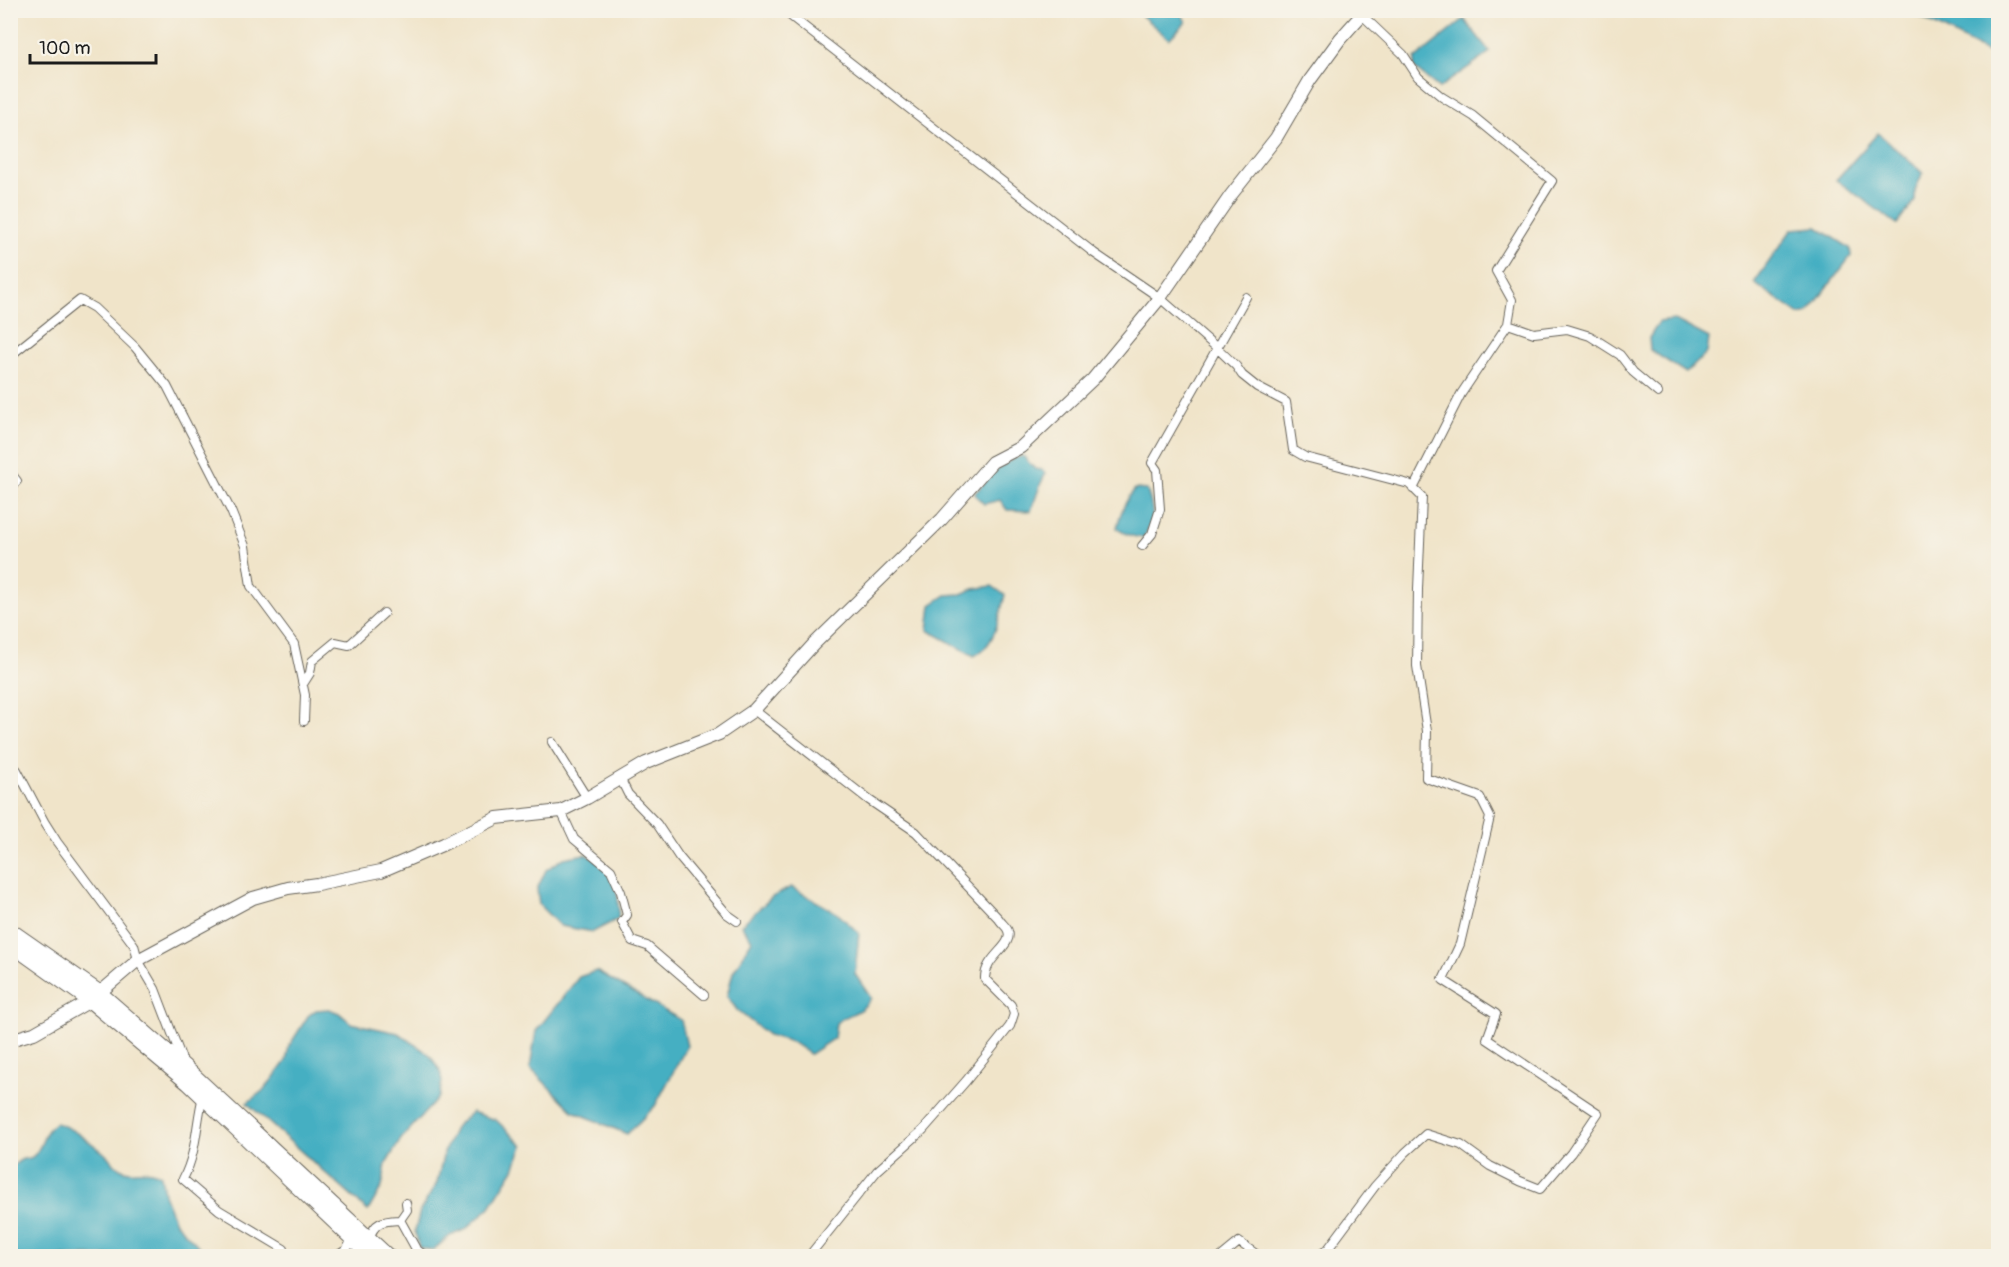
<svg xmlns="http://www.w3.org/2000/svg" width="2009" height="1267" font-family="Pangolin,sans-serif">
  <style>
    .water { fill: #44afc2; stroke: #30666f; stroke-width: 1.5 }
    .lines { fill: none; stroke-linecap: round; stroke-linejoin: round }
    .street-casing { stroke: #666259; stroke-width: 10 }
    .secondary-casing { stroke: #666259; stroke-width: 14 }
    .primary-casing { stroke: #666259; stroke-width: 16 }
    .street { stroke: #fff; stroke-width: 8 }
    .secondary { stroke: #fff; stroke-width: 12 }
    .primary { stroke: #fff; stroke-width: 14 }
  </style>
  <rect width="100%" height="100%" fill="#f7f3e8"/>
  <filter id="ink" filterUnits="userSpaceOnUse"><feTurbulence type="fractalNoise" baseFrequency=".0167" numOctaves="2"/><feDisplacementMap in="SourceGraphic" scale="12" xChannelSelector="R" yChannelSelector="G"/><feConvolveMatrix kernelMatrix="1 2 1 2 8 2 1 2 1" color-interpolation-filters="sRGB"/></filter>
  <filter id="wash" filterUnits="userSpaceOnUse"><feTurbulence type="fractalNoise" baseFrequency=".008" numOctaves="4" result="noise"/><feDisplacementMap in="SourceGraphic" scale="24" xChannelSelector="R" yChannelSelector="G"/><feGaussianBlur stdDeviation="1.35" result="paint"/><feColorMatrix in="noise" values="0 0 0 0 0 0 0 0 0 0 0 0 0 0 0 0 0 1.4 0 .05"/><feComposite in="paint" operator="in"/></filter>
  <g filter="url(#wash)">
    <rect width="100%" height="100%" fill="#f0e4c9"/>
    <path class="water" d="M1142,11H1180L1186,22L1169,39L1142,16Z
      M1909,11H1998V58Z
      M1464,19L1490,52L1439,88L1414,68L1415,59Z
      M1878,133L1923,173L1915,190V201L1897,224L1836,180Z
      M1817,227L1850,248L1851,256L1808,313L1800,315L1754,283L1792,229Z
      M1675,320L1709,338L1707,353L1686,373L1650,350L1649,338L1659,322Z
      M1023,456L1035,469L1042,470L1046,473L1041,483L1031,511L1007,510L1000,500L984,504L974,494C989,479 1002,460 1023,456Z
      M1135,489L1147,490C1154,511 1156,519 1143,538C1133,537 1124,535 1117,528C1120,513 1125,500 1135,489Z
      M992,586L1005,595C999,616 996,646 974,656L928,630L931,605L946,595L961,594L973,589Z
      M585,854C591,857 597,860 602,865C617,877 620,901 618,919L593,932L560,926L539,905L537,889L546,870L564,858Z
      M791,887L837,913L859,933L855,974L871,998C862,1014 850,1012 836,1023L834,1038L810,1054L792,1042L768,1035L737,1010L727,996L733,972L752,940L741,925L772,897Z
      M596,971L681,1020L687,1046L655,1106L627,1134L573,1111L530,1068L536,1031L579,977Z
      M329,1009L339,1013L351,1023L398,1033L429,1054L440,1070L442,1082L439,1097L401,1139L386,1164L382,1187L368,1211L247,1103L265,1089L286,1061L289,1046L308,1016L316,1010Z
      M472,1112L496,1120L523,1146L514,1169L490,1207L465,1230L450,1236L433,1250L419,1248L415,1231L420,1211L437,1183L444,1152L456,1126Z
      M55,1123C70,1126 90,1142 103,1152C109,1157 114,1164 120,1168C134,1176 147,1165 161,1175L164,1194L175,1222L208,1256H11V1168C14,1165 18,1161 23,1159C29,1158 32,1159 36,1153C44,1143 43,1131 55,1123Z"/>
  </g>
  <g filter="url(#ink)">
    <g class="lines">
      <g class="street-casing">
        <path id="street" d="M783,10L1094,253L1160,298L1216,347L1236,366L1242,375L1257,387L1286,402L1293,450L1305,457L1409,484L1422,497L1418,589L1417,666L1427,731L1426,778L1480,797L1490,817L1460,944L1443,980L1496,1014L1487,1039L1598,1113L1571,1153L1540,1189L1520,1181L1490,1166L1461,1145L1426,1134L1405,1153L1375,1186L1328,1249L1318,1256
          M1362,15L1403,54L1418,77L1442,97L1473,116L1552,181L1496,271L1512,300L1508,324
          M10,356L80,300L94,308L135,347L167,386L231,511L245,546L251,586L294,644L305,695L304,721
          M10,472L17,481L10,488
          M1413,489L1461,394L1508,324L1534,333L1567,329L1590,336L1620,355L1633,372L1658,393
          M1142,546L1152,534L1160,509L1157,470L1152,463L1246,297
          M303,684L310,673L312,661L335,642L349,645L384,613
          M754,710L869,800L916,832L999,919C1001,923 1007,927 1008,931C1014,946 984,957 985,979L1011,1005L1014,1014L1010,1026L966,1081L923,1130L877,1171L809,1256
          M552,742L587,798
          M10,763L17,770L45,823L57,842L134,945L138,960L155,989L183,1062
          M620,778L628,794L657,824L679,857L727,914L737,921
          M561,811L574,839L611,870L621,892L627,915L622,922L632,941L647,946L704,995
          M203,1096C196,1123 197,1153 183,1179L219,1210L284,1249V1256
          M400,1220L407,1210L406,1203
          M369,1239C375,1221 383,1221 400,1220L416,1249L425,1256
          M337,1256L346,1250L352,1240
          M1222,1256L1239,1242L1259,1256"/>
      </g>
      <g class="secondary-casing">
        <path id="secondary" d="M10,1040L34,1033L90,1001L138,960L253,898L288,888L317,884L381,871L444,844L497,818L561,811L587,798L646,763L719,734L754,710L813,645L942,519L992,462L1021,447L1093,379L1160,298L1231,195L1276,138L1310,80L1340,39L1366,10"/>
      </g>
      <g class="primary-casing">
        <path id="primary" d="M10,930L99,992L185,1067L388,1256
          M10,944L90,1001L188,1083L370,1256"/>
      </g>
      <use href="#street" class="street"/>
      <use href="#secondary" class="secondary"/>
      <use href="#primary" class="primary"/>
    </g>
  </g>
  <rect width="2009" height="1267" fill="none" stroke="#f7f3e8" stroke-width="36"/>
  <path d="M30 54v9h126v-9" fill="none" stroke="#1c1c1c" stroke-width="3"/>
  <text x="39" y="54" font-size="18" fill="#1c1c1c" stroke="#f7f3e8" stroke-width="4.5" paint-order="stroke">100 m</text>
</svg>
